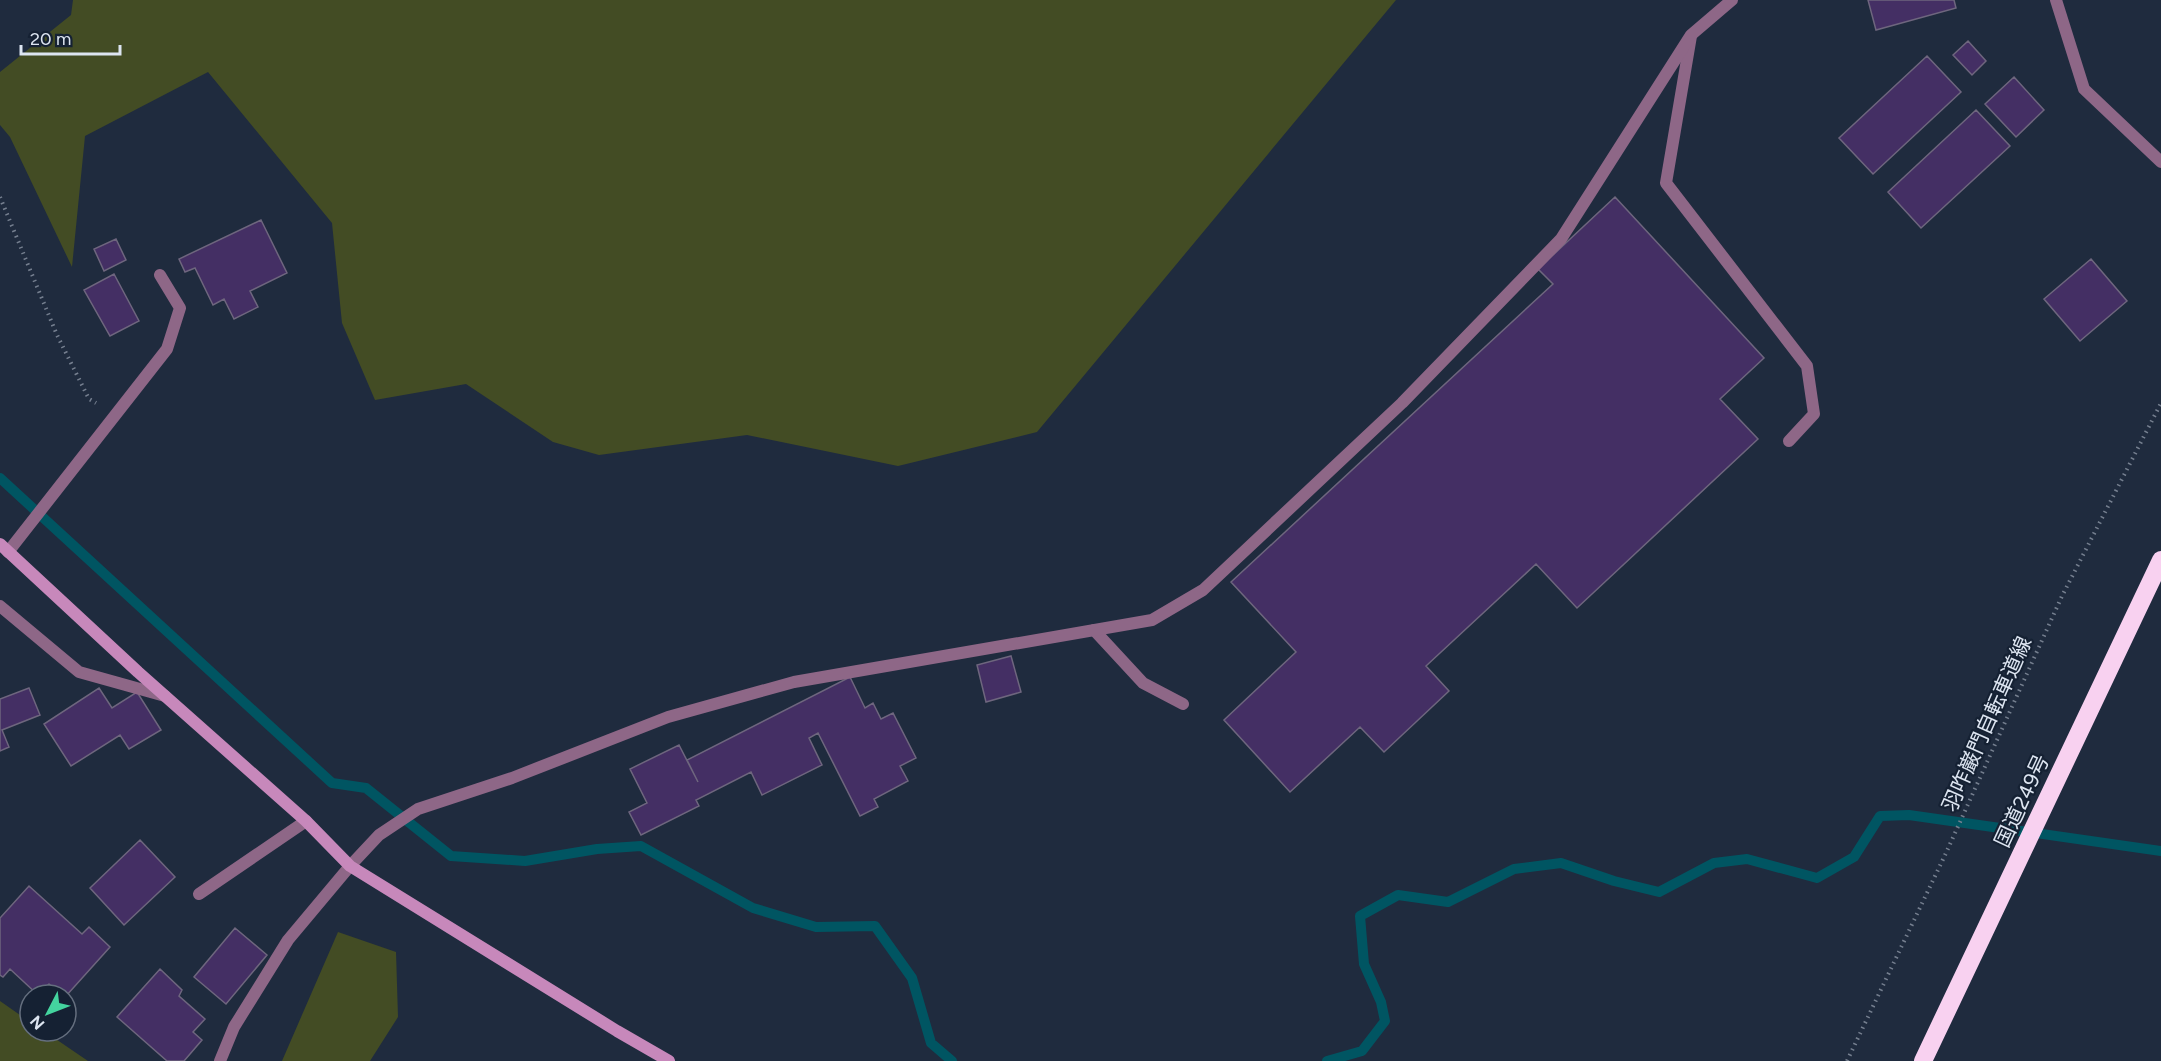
<svg xmlns="http://www.w3.org/2000/svg" width="2161" height="1061" font-family="Figtree,'Noto Sans JP',sans-serif">
  <style>
    .green { fill: #434c24 }
    .lines { fill: none; stroke-linecap: round; stroke-linejoin: round }
    .stream { stroke: #005562; stroke-width: 10 }
    .building { fill: #442f64; stroke: #6e667e; stroke-width: 1.5 }
    .path { stroke: #757f8f; stroke-width: 4; stroke-dasharray: 1.5 4.5; stroke-linecap: butt }
    .lane { stroke: #8e6787; stroke-width: 12 }
    .street { stroke: #8e6787; stroke-width: 12 }
    .secondary { stroke: #c788bb; stroke-width: 12 }
    .highway { stroke: #f8d1f0; stroke-width: 18 }
    .labels { text-anchor: middle; stroke-width: 4.5; stroke-linejoin: round; paint-order: stroke }
    .street-label { font-size: 21px; fill: #dde5f1; stroke: #152133 }
  </style>
  <rect width="100%" height="100%" fill="#1f2b3e"/>
  <path class="green" d="M73,0H1396L1037,432L898,466L747,435L599,455L553,442L466,384L375,400L342,323L332,223L208,72L85,136L72,267L10,137L0,125V72L71,15Z
    M338,932L396,952L398,1017L370,1061H282Z
    M0,1001L30,1022V1031H44L88,1061H0Z"/>
  <g class="lines">
    <path class="stream" d="M0,478L332,783L366,788L451,856L525,861L597,849L641,846L753,908L816,927L875,926L912,978L931,1043L952,1061
      M1327,1061L1362,1051L1385,1021L1381,1002L1364,964L1360,916L1398,895L1448,902L1514,869L1561,863L1614,881L1659,892L1714,863L1747,859L1817,878L1854,857L1880,816L1909,815L2161,851"/>
  </g>
  <path class="building" d="M1868,0H1954L1956,8L1876,30Z
    M1968,41L1986,61L1972,75L1953,55Z
    M1927,56L1961,92L1873,174L1839,138Z
    M2014,77L2044,110L2016,137L1985,104Z
    M1976,110L2010,146L1921,228L1888,192Z
    M1615,197L1764,358L1720,399L1758,439L1577,608L1536,564L1426,666L1449,691L1384,752L1360,727L1290,792L1224,720L1296,652L1231,582L1553,284L1538,269Z
    M261,220L287,273L250,291L258,307L234,319L224,299L213,305L195,268L185,272L179,259Z
    M116,239L126,260L104,271L94,249Z
    M2091,259L2127,301L2080,341L2044,299Z
    M114,274L139,321L110,336L84,290Z
    M1011,656L1021,692L986,702L977,665Z
    M850,677L865,708L873,703L881,719L893,713L916,758L900,766L908,781L874,799L878,807L860,816L818,733L809,738L822,765L762,795L751,772L696,800L699,806L641,835L629,812L647,803L630,769L679,745L698,782L687,760Z
    M29,688L40,715L2,730L9,747L0,751V699Z
    M99,688L112,708L137,692L161,730L129,749L120,735L71,766L44,724Z
    M140,840L175,877L124,925L90,888Z
    M29,886L82,934L89,927L110,947L66,996L60,995L49,984L38,995L10,969L3,977L0,975V918Z
    M235,928L267,955L226,1004L194,977Z
    M160,969L182,990L179,996L205,1019L193,1032L202,1040L184,1061H167L117,1017Z"/>
  <g class="lines">
    <path class="path" d="M0,197L57,335L89,399L96,403
      M1847,1061L1946,853L2062,596L2161,403"/>
    <path class="lane" d="M2056,0L2084,89L2161,162
      M1691,36L1666,183L1807,366L1814,414L1789,441
      M8,552L167,349L180,308L160,275
      M1094,630L1143,683L1183,704
      M199,894L306,821"/>
    <path class="street" d="M0,606L79,672L165,696
      M220,1061L234,1027L288,940L350,866L379,835L418,809L512,778L668,717L794,682L1152,620L1203,590L1402,403L1561,239L1691,35L1732,0"/>
    <path class="secondary" d="M0,544L138,672L306,821L350,866L617,1031L669,1061"/>
    <path class="highway" d="M1923,1061L2161,560"/>
  </g>
  <g class="labels">
    <g class="street-label">
      <text transform="translate(1987 724) rotate(-66)" y="7">羽咋巌門自転車道線</text>
      <text transform="translate(2022 801) rotate(-65)" y="7">国道249号</text>
    </g>
  </g>
  <g transform="translate(48 1013) rotate(228)"><circle r="28" fill="#152133" stroke="#656f7f" stroke-width="1.5"/>
  <path d="M0-4.5L10 22L0 15L-10 22Z" fill="#44d49f"/>
  <text y="-9" font-size="16" font-weight="bold" text-anchor="middle" fill="#dde5f1">N</text>
  </g>
  <path d="M21 45v9h99v-9" fill="none" stroke="#dde5f1" stroke-width="3"/>
  <text x="30" y="45" font-size="18" fill="#dde5f1" stroke="#152133" stroke-width="4.5" paint-order="stroke">20 m</text>
</svg>
